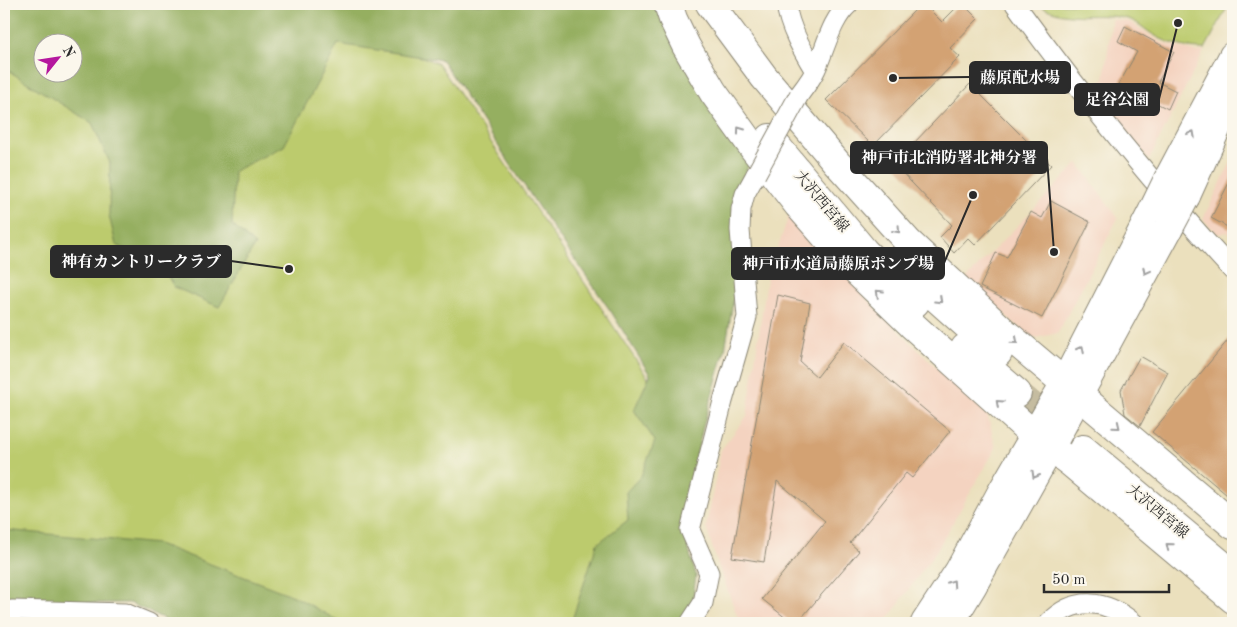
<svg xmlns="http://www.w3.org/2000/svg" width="1237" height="627" font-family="'Old Standard TT','Noto Serif JP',serif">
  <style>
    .built { fill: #f4d3c0 }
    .green { fill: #bccb6d; stroke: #747b4c }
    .forest { fill: #95af60; stroke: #606d46; fill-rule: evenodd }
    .building { fill: #d3a273 }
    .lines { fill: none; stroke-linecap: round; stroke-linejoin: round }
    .primary-tunnel { stroke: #c5bca0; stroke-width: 28; stroke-dasharray: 28 14; stroke-linecap: butt }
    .street-casing { stroke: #8b8674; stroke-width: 21 }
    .secondary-casing { stroke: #8b8674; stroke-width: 30 }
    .primary-casing { stroke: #8b8674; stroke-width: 30 }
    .street { stroke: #fff; stroke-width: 19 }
    .secondary { stroke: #fff; stroke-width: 28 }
    .primary { stroke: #fff; stroke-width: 28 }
    .street-bridge-casing { stroke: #8b8674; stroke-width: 21; stroke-linecap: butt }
    .secondary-bridge-casing { stroke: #8b8674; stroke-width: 30; stroke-linecap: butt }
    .street-bridge { stroke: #fff; stroke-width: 19 }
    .secondary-bridge { stroke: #fff; stroke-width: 28 }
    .oneway { stroke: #a0a0a0 }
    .labels { text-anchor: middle; stroke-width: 4; stroke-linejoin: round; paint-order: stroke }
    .street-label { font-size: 15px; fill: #2b2b2b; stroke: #fbf7ec }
    .leader { fill: none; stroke: #2b2b2b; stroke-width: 2 }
    .callout-dot { fill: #2b2b2b; stroke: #fbf7ec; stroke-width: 2 }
    .callout { fill: #2b2b2b; stroke: #2b2b2b; stroke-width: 2 }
    .callout-label { font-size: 16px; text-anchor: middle; font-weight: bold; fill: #fff }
  </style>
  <rect width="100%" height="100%" fill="#fbf7ec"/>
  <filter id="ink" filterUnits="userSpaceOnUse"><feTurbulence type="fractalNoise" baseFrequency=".02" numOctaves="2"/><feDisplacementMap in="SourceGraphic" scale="10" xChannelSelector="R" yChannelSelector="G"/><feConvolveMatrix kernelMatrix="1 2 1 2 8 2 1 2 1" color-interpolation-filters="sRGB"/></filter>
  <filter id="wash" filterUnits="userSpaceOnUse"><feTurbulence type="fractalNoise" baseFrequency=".0096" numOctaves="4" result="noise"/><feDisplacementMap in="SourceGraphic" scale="20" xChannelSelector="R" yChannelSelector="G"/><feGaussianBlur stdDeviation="1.12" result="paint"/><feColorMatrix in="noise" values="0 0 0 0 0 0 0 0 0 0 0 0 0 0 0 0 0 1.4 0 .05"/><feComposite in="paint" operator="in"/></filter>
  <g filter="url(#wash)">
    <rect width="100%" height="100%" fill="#ebe0bd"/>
    <path class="built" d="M1112,19L1130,22L1161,42L1195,52L1204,51L1149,160L1089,86L1104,79Z
      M1233,158V237L1228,232L1217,234L1203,219Z
      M1078,163L1118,218L1058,333L1031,339L966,279Z
      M789,215L884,317L941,372L987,413L996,448L937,550L885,623H740L718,565L706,527L721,450L747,416L767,279Z"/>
    <path class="green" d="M4,4L42,42V72H72L296,4L439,64L697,452L634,623H302L4,571Z
      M1037,4H1229L1205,49C1191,50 1166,43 1154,35C1145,30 1137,21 1128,19C1095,10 1070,24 1037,4Z"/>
    <path class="forest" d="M4,4H655L670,31L749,164L733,205L735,290L725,350L703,427L681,523L696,575L693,599L679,623H571L597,544L628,520L626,492L641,476L655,441L634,410L650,375L612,313L539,208L442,60L338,44L284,146L234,171L232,225L255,245L219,307L174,287L160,263L116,245L109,215L110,163L92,123L4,68ZM42,42H72V72H42Z
      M4,530L158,544L294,596L342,623H173L130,603H4Z"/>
    <g id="blocks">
      <path class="building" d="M921,4H924L942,22L960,4H963L978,19L950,48L960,57L873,146L826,100Z
        M1125,26L1174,52L1158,82L1176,91L1168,109L1119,84L1137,52L1118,41Z
        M970,84L1051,165L975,245L968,238L954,253L940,237L952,225L894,164Z
        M1233,175V230L1211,218Z
        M1051,201L1090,222L1042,318L980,287L996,253L1007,257L1031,212L1042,218Z
        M778,295L810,303L800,362L817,377L844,342L950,431L912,478L906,473L850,543L859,551L797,623H792L762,599L825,521L777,481L764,562L732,557Z
        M1233,334V500L1152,432Z
        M1140,356L1168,372L1140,426L1125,414L1121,390Z"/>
    </g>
  </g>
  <g filter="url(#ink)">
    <use href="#blocks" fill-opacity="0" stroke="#8b8674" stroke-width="1"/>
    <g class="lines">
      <path class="primary-tunnel" d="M1017,393L1083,449"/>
      <g class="street-casing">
        <path id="street" d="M786,4C789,28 803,51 815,71
          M1015,4C1083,97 1155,187 1233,271
          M799,95C805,87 812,78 816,69C826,47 831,20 849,4
          M4,611L13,610L125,613L149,623
          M690,623L703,603L709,573L690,530L723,401L747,317L740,230L741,209L745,194L756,174
          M1048,623C1075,595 1107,600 1134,623"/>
      </g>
      <g class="secondary-casing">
        <path id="secondary" d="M1169,177L1233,56
          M1186,196L1233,92
          M925,623L959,571L1001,493L1062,388L1154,208
          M950,623L973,585L1050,448L1169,228"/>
      </g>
      <g class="primary-casing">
        <path id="primary" d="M668,4L673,19L686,46L713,92L754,149L798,205L856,271L911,324L1035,436L1071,463L1233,599
          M710,4L764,77L837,163L909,243L1003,331L1233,525
          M770,138L864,251L915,303
          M905,267L915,279L998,353
          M965,348L1017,393
          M1083,449L1233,574"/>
      </g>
      <use href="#street" class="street"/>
      <use href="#secondary" class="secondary"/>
      <use href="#primary" class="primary"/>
      <g class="street-bridge-casing">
        <path id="street-bridge" d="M756,174L799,95"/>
      </g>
      <g class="secondary-bridge-casing">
        <path id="secondary-bridge" d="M1154,208L1169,177
          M1169,228L1186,196"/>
      </g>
      <use href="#street-bridge" class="street-bridge"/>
      <use href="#secondary-bridge" class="secondary-bridge"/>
    </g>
    <defs><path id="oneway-chevron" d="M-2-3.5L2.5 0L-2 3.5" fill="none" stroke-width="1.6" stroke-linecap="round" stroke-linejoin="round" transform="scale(1.25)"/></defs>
    <g class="oneway">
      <use href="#oneway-chevron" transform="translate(740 130) rotate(-126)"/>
      <use href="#oneway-chevron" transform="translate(1192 134) rotate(-62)"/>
      <use href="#oneway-chevron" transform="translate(897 230) rotate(48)"/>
      <use href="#oneway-chevron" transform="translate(1146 271) rotate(118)"/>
      <use href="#oneway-chevron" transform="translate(879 293) rotate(-136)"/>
      <use href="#oneway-chevron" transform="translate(939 300) rotate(43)"/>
      <use href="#oneway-chevron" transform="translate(1015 341) rotate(40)"/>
      <use href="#oneway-chevron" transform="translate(1081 349) rotate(-63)"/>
      <use href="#oneway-chevron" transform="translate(999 403) rotate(-138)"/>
      <use href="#oneway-chevron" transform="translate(1117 426) rotate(39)"/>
      <use href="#oneway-chevron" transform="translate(1035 475) rotate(120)"/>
      <use href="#oneway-chevron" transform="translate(1169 546) rotate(-141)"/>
      <use href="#oneway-chevron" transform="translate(952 583) rotate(-56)"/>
    </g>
  </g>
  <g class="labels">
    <g class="street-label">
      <text transform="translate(822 201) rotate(50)" y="5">大沢西宮線</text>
      <text transform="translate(1158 511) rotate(40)" y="5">大沢西宮線</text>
    </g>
  </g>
  <path class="leader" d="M893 78L970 77M1178 23L1159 99M1054 252L1047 158M289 269L231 261M973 195L944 263"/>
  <g class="callout-dot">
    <circle cx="893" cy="78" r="5"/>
    <circle cx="1178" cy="23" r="5"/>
    <circle cx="1054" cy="252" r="5"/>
    <circle cx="289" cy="269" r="5"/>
    <circle cx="973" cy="195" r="5"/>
  </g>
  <g class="callout">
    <rect x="970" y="62" width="100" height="31" rx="5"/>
    <rect x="1075" y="84" width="84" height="31" rx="5"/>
    <rect x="851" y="142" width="196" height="31" rx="5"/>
    <rect x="51" y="246" width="180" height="31" rx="5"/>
    <rect x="732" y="248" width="212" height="31" rx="5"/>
  </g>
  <g class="callout-label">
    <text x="1020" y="83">藤原配水場</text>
    <text x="1117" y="105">足谷公園</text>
    <text x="949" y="163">神戸市北消防署北神分署</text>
    <text x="141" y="267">神有カントリークラブ</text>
    <text x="838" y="269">神戸市水道局藤原ポンプ場</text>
  </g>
  <rect width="1237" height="627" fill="none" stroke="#fbf7ec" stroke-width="20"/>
  <g transform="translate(58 58) rotate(60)"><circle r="24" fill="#fbf7ec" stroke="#a8a59f"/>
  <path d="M0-4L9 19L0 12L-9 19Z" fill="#b5179e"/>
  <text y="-8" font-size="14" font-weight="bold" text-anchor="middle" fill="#2b2b2b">N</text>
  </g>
  <path d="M1044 584v8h125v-8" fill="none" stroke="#2b2b2b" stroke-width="2.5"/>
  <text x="1052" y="584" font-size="15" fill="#2b2b2b" stroke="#fbf7ec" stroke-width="4" paint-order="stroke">50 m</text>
</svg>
